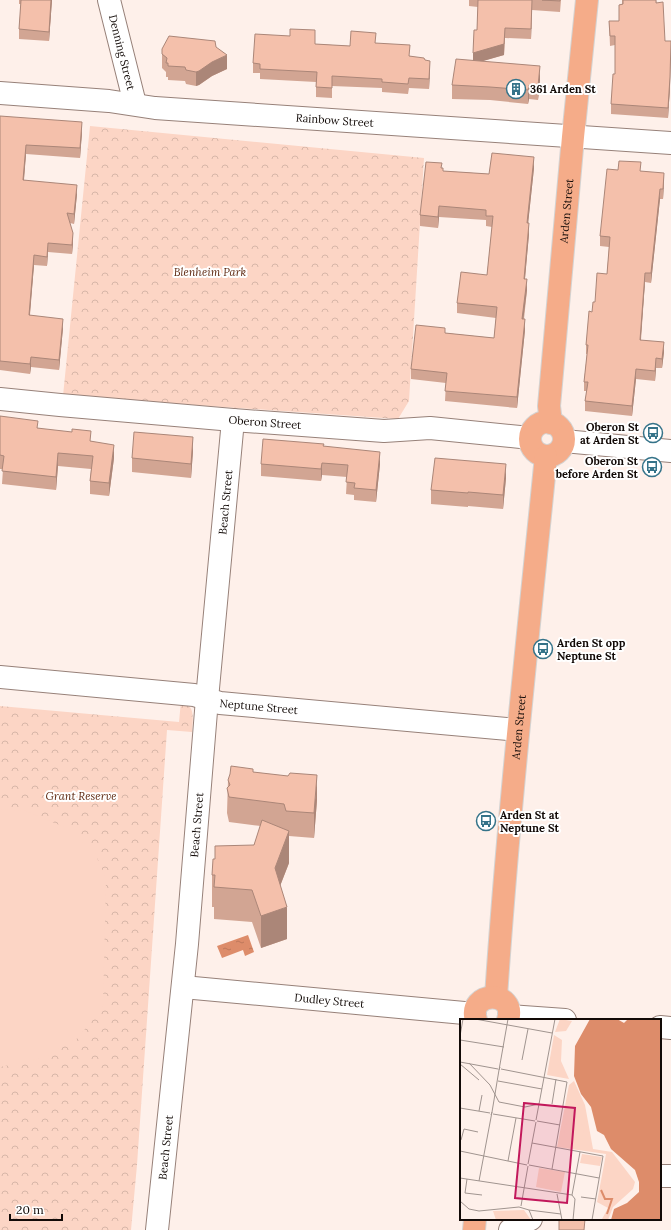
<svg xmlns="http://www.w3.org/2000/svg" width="671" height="1230" font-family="Lora,serif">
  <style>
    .forest { fill: url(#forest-crowns) }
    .pitch { fill: #fcd5c5 }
    .water { fill: url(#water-ripples) }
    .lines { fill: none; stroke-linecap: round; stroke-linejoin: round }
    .minor-casing { stroke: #978179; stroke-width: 24 }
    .major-casing { stroke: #d4d3d2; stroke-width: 24 }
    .minor { stroke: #fff; stroke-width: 22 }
    .major { stroke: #f5ac89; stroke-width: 22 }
    .wall { fill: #d2a593 }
    .shaded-wall { fill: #ab8678 }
    .building { fill: #f4c0ab; stroke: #ab8678 }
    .labels { text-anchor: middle; stroke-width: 4; stroke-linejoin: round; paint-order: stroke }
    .street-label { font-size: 11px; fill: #120a07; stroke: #fff }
    .poi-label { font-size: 11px; font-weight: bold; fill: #120a07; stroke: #fff; text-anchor: start }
    .park-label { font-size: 11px; font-style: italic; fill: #5f2a12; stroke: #fff }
    .inset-river { fill: none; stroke: #dd8c6a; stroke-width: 2 }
    .inset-road { fill: none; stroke: #a0948f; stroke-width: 1 }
    .view { fill: #c2185b; fill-opacity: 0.15; stroke: #c2185b; stroke-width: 2 }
    .inset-edge { fill: none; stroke: #120a07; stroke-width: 2 }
  </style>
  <defs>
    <pattern id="forest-crowns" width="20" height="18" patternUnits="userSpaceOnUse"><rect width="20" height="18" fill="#fcd5c5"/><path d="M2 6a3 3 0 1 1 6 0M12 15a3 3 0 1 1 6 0" fill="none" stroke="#d7b6a8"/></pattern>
    <pattern id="water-ripples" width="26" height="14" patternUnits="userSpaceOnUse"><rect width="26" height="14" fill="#dd8c6a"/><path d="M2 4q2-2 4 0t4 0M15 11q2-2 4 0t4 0" fill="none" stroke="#bd775a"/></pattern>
  </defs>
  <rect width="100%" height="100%" fill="#fef0ea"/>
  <path class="forest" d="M90,126L424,158L409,401L398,419L63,396Z
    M181,701C184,702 187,704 189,706C195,712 192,725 192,732L167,730L137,1165L131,1230H0V706L179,722Z"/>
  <path class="pitch" d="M0,809L26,811L64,827L95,853L106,879L103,1006L78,1038L43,1058L0,1067Z"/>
  <path class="water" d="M248,935L254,952L245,956L243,950L222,958L217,946Z"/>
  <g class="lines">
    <g class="minor-casing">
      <g id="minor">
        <path id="s1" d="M109,0L135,104"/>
        <path id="s2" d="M0,93L109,101L155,108L671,143"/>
        <path id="s3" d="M0,399L60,405L233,420L384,431L430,428L530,438"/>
        <path d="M564,441L671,451"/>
        <path id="s4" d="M0,677L194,695L220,703L518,730"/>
        <path id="s5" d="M183,987L475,1014"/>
        <path d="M509,1016L565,1020"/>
        <path d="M660,1027L671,1028"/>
        <path d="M660,1176H671"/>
        <path id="s6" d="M157,1230L187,944L207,699L233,420"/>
        <path d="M510,1230L531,1219"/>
      </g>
    </g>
    <g class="major-casing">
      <g id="major">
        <circle cx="547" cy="439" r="17"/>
        <path id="s7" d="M551,423L549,406L573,137L587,0"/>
        <path id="s8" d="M496,997C508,817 528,636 546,456"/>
        <path d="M476,1020C467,991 517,989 508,1020"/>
        <path d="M474,1230L475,1219"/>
      </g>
    </g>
    <use href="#minor" class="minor"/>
    <use href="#major" class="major"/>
  </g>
  <path class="wall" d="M19,0H52L49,41L19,39V29L21,4H19Z
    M469,0H561L560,12L532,10L531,39L505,38L504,55L482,61L540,80L538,100L529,99L528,104L490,100L452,99V85L473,60L477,30L478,7L469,6Z
    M622,0H656L665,41L670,87L668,118L611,114V104L615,74V45L610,46L609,21H619V5L622,4Z
    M376,43L410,56L425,60L430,70L429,89L409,88L408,94L382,92V88L332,86V98L316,97V82L260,79V73H253V63L315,44L350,46Z
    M216,47L227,69L212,76L199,85L196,86L186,84L185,81L168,80V77H166V72L162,68V49Z
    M0,116L82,132L80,158L26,154L24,180L77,194L74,224L70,223L73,243L72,254L48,252L47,266L34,265L30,315L63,328L59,370L31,367L30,374L0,370Z
    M442,168L443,171L489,174L534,168L528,223L529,234L525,279L527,290L524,319L525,330L517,408L445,401L446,383L411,379V369L445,333L494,338L496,318L457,313V303L487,275L492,227L486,226V220L439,217L438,228L420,226V215Z
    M618,170L641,171L664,182L663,199H660L651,283L645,282L641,340L664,352L662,368H656L655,381L636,379L632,416L585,411V401L587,391H584V382L587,354H586V345L592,312L607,274L609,247L600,246V236Z
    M0,416L38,428L91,441L114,458L109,496L90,494V481L91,469L58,466L56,490L2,484L3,469H0Z
    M324,446L380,464L376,502L354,500V495L346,494L347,477L322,475L321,481L261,476V464Z
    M193,451L191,478L132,472V458Z
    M506,478L503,509L468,506V507L431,504V490Z
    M253,772L317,800L314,838L289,836V863L280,886L287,939L261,948L252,922L214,919V907H212V875L215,859L254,845L261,826L229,822L227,813L228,780Z"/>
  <path class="shaded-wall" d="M51,0H52L49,41V32Z
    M532,0V10L531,39V29Z
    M505,28L504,55L473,64V53Z
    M671,41L670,87L668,118V108Z
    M227,55V69L212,76L199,85L196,86V72L212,62Z
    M430,61V70L429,89V79Z
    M540,66V80L538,100V86Z
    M529,85V99L528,104V90Z
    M82,122V132L80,158V148Z
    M26,145V154L23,190V180Z
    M534,157V168L527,234V223Z
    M664,173V182L663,199V189Z
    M77,185V194L74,224V214Z
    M660,189V199L651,283V273Z
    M439,206V217L438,228V217Z
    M529,223V234L524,289V279Z
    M73,233V243L72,254V245Z
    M48,243V252L47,266V257Z
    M34,255V265L29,324V315Z
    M645,273V282L640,349V340Z
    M527,279V290L522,329V319Z
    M63,319V328L59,370V360Z
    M525,319V330L517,408V397Z
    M664,342V352L662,368V359Z
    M31,357V367L30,374V364Z
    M656,358V368L655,381V371Z
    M636,369V379L632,416V406Z
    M193,437V451L191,478V464Z
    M114,445V458L109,496V483Z
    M380,452V464L376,502V490Z
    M58,453V466L56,490V477Z
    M322,463V475L321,481V469Z
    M506,464V478L503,509V495Z
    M317,775V800L314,838V813Z
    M289,831V863L275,899V868Z
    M287,907V939L261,948V916Z"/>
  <path class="building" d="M21,0H51L49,32L19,29Z
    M478,0H532L531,29L505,28L504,44L473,53L474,30H477Z
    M542,0H560V1Z
    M623,0H656V3L663,2L665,41H671L670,77L668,108L611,104L613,74H615V36H610L609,21H619V5L623,4Z
    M290,29L315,30V44L350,46L351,31L376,33L375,43L410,45L409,56L424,58L425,60L430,61L429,79L409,78L408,84L382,82V79L332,76V88L316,87L317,72L260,69V64L253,63L255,34L290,36Z
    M169,36L215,41L216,47L227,55L212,62L199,71L196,72L186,70L185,67L168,66V63H166L167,58L162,54V49Z
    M456,59L540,66L538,86L529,85L528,90L490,87L452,85Z
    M0,116L82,122L80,148L26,145L23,180L77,185L74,214L67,213L73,233L72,245L48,243L47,257L34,255L29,315L63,319L59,360L31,357L30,364L0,361Z
    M492,153L534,157L527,223H529L524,279H527L522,319H525L517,397L445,391L447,373L411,369L416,325L445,328V333L494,338L497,307L457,303L461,272L487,275L493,216H486V210L439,206L438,217L420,215L426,162L442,163L441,168H443V171L489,174Z
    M619,161L641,162L640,171L664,173L663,189H660L651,273H645L640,340L664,342L662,359L656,358L655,371L636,369L632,406L585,401L588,382H584L588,345H586L589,311L592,312L593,302H595L597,273L607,274L610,237L600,236L607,169L618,170Z
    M0,416L38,421L37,428L72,432V429L91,431L90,441L114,445L109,483L90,481L93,456L58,453L56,477L2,471L4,456L0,455Z
    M134,432L193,437L191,464L132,458Z
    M263,439L324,444L323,446L380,452L376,490L354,488L355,483L346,482L348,465L322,463L321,469L261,464Z
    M435,458L506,464L503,495L468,492V493L431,490Z
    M231,766L253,769V772L288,776L290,773L317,775L314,813L286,811L284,804L229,797L227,788L230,785L228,780L230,774Z
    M262,820L289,831L275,868L287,907L261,916L252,890L214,887L215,875H212L213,859H215V846L254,845Z
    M559,1219H585L584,1230H559Z"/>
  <defs>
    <g id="building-ring" transform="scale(1)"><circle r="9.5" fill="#fff" stroke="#357389" stroke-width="1.5"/><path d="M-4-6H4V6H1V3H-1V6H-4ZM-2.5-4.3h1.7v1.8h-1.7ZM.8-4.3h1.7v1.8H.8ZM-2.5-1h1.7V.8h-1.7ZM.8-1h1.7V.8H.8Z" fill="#357389"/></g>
    <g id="bus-ring" transform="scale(1)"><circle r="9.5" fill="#fff" stroke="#357389" stroke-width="1.5"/><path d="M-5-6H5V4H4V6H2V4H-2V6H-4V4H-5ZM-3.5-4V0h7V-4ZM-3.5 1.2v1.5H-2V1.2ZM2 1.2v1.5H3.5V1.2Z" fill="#357389"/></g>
  </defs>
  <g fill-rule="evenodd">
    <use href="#building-ring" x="516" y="89"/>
    <use href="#bus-ring" x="653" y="433"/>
    <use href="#bus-ring" x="652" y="467"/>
    <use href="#bus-ring" x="543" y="649"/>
    <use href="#bus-ring" x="486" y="821"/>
  </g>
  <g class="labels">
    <g class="street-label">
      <text dy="4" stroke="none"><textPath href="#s1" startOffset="54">Denning Street</textPath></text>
      <text dy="4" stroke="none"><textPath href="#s2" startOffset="336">Rainbow Street</textPath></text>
      <text dy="4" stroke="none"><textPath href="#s7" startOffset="213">Arden Street</textPath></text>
      <text dy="4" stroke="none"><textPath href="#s3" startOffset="266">Oberon Street</textPath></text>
      <text dy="4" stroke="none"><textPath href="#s6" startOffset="731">Beach Street</textPath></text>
      <text dy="4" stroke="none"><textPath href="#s4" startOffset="261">Neptune Street</textPath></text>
      <text dy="4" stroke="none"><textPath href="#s8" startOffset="271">Arden Street</textPath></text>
      <text dy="4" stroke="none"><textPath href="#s6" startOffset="407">Beach Street</textPath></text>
      <text dy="4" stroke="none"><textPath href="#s5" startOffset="147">Dudley Street</textPath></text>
      <text dy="4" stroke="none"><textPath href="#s6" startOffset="83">Beach Street</textPath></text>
    </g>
    <g class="poi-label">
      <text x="530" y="93">361 Arden St</text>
      <text x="639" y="431" text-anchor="end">Oberon St<tspan x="639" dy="13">at Arden St</tspan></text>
      <text x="638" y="465" text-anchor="end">Oberon St<tspan x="638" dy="13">before Arden St</tspan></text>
      <text x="557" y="647">Arden St opp<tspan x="557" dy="13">Neptune St</tspan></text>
      <text x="500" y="819">Arden St at<tspan x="500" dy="13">Neptune St</tspan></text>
    </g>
    <g class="park-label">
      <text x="210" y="276">Blenheim Park</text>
      <text x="81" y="800">Grant Reserve</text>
    </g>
  </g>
  <g transform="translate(460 1019)">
    <rect width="201" height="201" fill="#fef0ea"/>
    <path d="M100,0L112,2L106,12L95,13ZM94,16L102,21L101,42L109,60L87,56ZM114,62L125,86L133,130L152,133L175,163L173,170L153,188L148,201L142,200L148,189L137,183L146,135L97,128L109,66ZM122,135L142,138L140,147L120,144ZM79,149L105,153L101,173L76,168Z" fill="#fcd5c5"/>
    <path d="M64,191L71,201H36L33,192Z" fill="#fcd5c5"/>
    <path d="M104 111a10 10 0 1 1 20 0a10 10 0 1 1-20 0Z" fill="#fcd5c5"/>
    <path d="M130,0H157L164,4L168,0H201V201H151L154,190L167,184L179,173V163L175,151L151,130L144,116L137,112L131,88L121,75L114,57L115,27Z" fill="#dd8c6a"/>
    <path class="inset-river" d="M141,171L145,180H152L147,195"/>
    <path class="inset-road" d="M15,0L92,14M0,17L3,0M0,21L44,28M62,41L68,10M0,43L38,50M9,44L30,66L39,83L65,88L79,85M0,45L19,61M40,48L39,51L48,0M41,50L107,63L92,150M38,62L82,70M92,85L96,60M0,89L30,94M19,92L22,76M32,93L39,51M33,95L75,102M76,101L95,0M77,102L100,106M1,121L4,110L18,113M72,124L143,137L132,201M0,132L67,146M48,142L56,99M68,145L76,103M69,146L139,159M0,159L112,176M7,160L5,174L22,176M19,162L32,93L31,96M97,175L102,201M112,176L120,133M112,176L115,180L113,201M121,178L136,180M0,182L9,190L19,192L59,188M61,187L68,147M59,188L69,191L73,201M69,191L101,195"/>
    <path class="view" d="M64,84L115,89L107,184L55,179Z"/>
    <rect width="201" height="201" class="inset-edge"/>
  </g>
  <path d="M10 1214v6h52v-6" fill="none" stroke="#120a07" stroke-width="2"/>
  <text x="16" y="1214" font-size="12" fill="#120a07" stroke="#ffffff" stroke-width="3" paint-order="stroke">20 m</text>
</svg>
